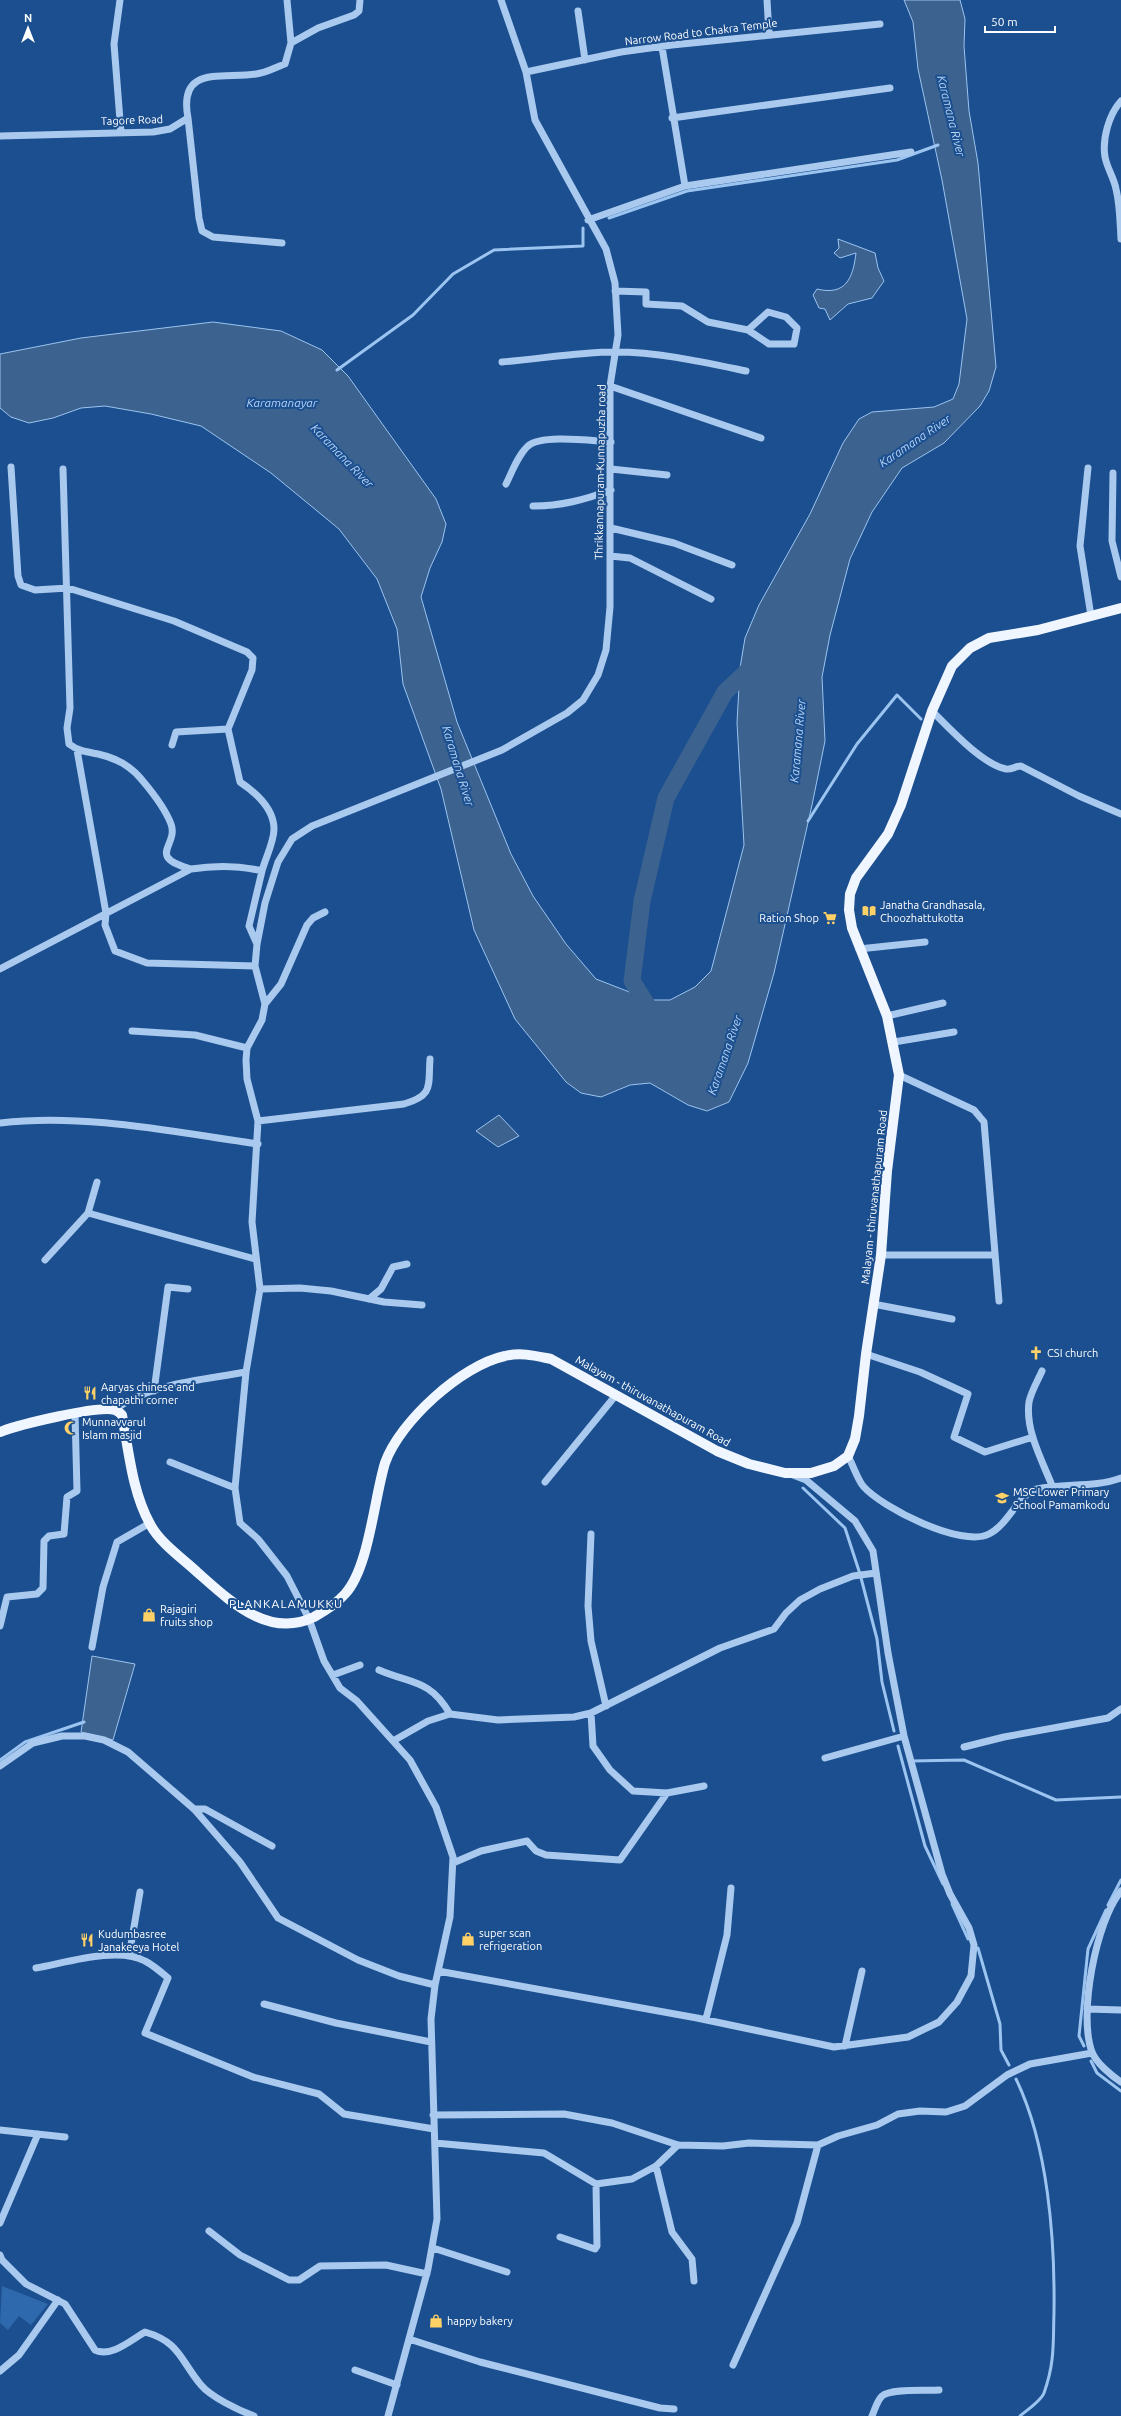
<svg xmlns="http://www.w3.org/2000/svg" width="1121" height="2416" font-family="Ubuntu,sans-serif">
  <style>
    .green { fill: #2e69ad }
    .water { fill: #3c6290; stroke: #9cc4f0 }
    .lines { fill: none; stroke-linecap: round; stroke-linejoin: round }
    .stream { stroke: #9cc4f0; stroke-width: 3 }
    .river { stroke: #3c6290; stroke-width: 17 }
    .minor { stroke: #a9c9ee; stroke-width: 7 }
    .major { stroke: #f0f6ff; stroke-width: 10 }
    .labels { text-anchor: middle; stroke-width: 4; stroke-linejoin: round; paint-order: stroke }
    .street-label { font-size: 11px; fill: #fff; stroke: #1b4f8f }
    .poi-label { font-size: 11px; fill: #fff; stroke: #1b4f8f; text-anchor: start }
    .water-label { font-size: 12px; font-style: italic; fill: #b5d3f5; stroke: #1b4f8f }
    .neighbourhood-label { font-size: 12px; letter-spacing: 1px; fill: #fff; stroke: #1b4f8f }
  </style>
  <rect width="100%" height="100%" fill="#1b4f8f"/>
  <path class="green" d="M2,2286L48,2304L31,2325L19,2316L8,2330L0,2323Z"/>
  <path class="water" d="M904,0H960L965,19L964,46L969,111L978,163L996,367L989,391L980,406L944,443L902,468L872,512L850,559L830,635L822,677L825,741L812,805L774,973L748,1063L729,1102L707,1111L688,1105L650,1083L630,1085L601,1097L581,1093L566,1082L515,1019L474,930L441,789L403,684L397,629L377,579L339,529L271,473L201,426L151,414L105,406L81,408L53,418L29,423L11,417L0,408V354L81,338L213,322L281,331L322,350L348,376L436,499L446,524L442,542L430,568L421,597L457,722L511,854L533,896L566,944L596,979L650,1000H670L695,987L711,971L744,845L737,723L740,668L745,638L759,605L810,514L843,443L859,419L872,412L934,407L953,399L959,384L967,319L942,180L918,69L913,22Z
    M838,239L875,253L878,268L884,281L872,298L848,304L830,320L825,309L819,308L813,295L817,289C846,296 853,278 856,253L840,258L834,253L839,248Z
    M499,1115L519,1136L498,1147L476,1131Z
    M92,1656L135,1664L113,1740L81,1732Z"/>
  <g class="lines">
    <path class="stream" d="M609,218L687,191L897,160L938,145
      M337,370L413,315L453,274L494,250L583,246V228
      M808,821L857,744L897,695L921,719
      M803,1488L845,1528L860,1574L877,1639L882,1682L894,1731
      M898,1746L925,1846L943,1884
      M0,1760L25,1742L84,1722
      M911,1761L964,1760L1056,1800L1121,1797
      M952,1904L968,1939
      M1108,1905L1121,1880
      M978,1948L1000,2024L1001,2050L1009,2065
      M1084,2046L1079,2036L1088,1949L1106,1910
      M1091,2061L1097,2073L1121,2091
      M1016,2079C1048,2145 1055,2239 1054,2312C1053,2343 1055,2362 1044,2393C1041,2401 1027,2410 1020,2416"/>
    <path class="river" d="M655,1017L632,981L642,901L666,798L725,692L757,662"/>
    <path class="minor" d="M120,0L114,44L121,133
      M287,0L291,43
      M767,0L769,34
      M578,11L585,60
      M662,47L685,186
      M526,72L621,52L672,45L880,24
      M1121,101C1109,114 1102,139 1105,157C1107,168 1114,178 1116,189C1120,205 1120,222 1121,239
      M188,118L199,218L202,231L213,237L282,243
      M672,118L890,88
      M0,136L153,132L170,129L188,118C178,65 221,79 256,74C266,73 276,67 285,64L291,43L318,28L354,15L359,11L360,0
      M588,220L685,186L911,152
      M615,291L646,292V304L682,306L708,322L748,330L769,344H794L797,328L786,317L768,312L748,330
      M502,362C540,359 577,352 615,352C659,352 703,362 746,371
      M610,386L761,438
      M11,467L18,576L21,585L35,590L68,588L174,621L247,652L253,658L252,670L228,729L240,782C255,792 274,808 274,829C274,842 265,859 262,871
      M1088,468L1080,546L1091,616
      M63,469L70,708L67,728L69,744C78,751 87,752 98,754C116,758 131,766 142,780C153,793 165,808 171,824C179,846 145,856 191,869
      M611,469L667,475
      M1113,473L1112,541L1121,577
      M506,484C512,472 518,455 528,446C542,434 592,441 611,442
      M533,506C561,506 584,500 611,490
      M611,528L674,543L732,565
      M610,556L630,558L711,599
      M932,711C949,728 983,765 1006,769C1011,770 1016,766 1021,766L1079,796L1121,814
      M172,745L176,732L228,729
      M77,750L106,913L105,925L115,951L147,963L255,966
      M859,949L925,942
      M0,969L191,869C216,865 237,865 262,871L249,926L257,944
      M265,1004L281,984L307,925L313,918L325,912
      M887,1016L943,1003
      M132,1031L195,1035L247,1048
      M894,1042L954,1032
      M899,1075L974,1110L984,1122L999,1301
      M258,1121L404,1104C434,1095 428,1086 430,1059
      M0,1123C85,1113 173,1132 258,1144
      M97,1182L88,1213L255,1259
      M881,1255H995
      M45,1260L88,1213
      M260,1289L300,1288L331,1291L384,1302L422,1305
      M369,1299L381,1289L393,1267L407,1264
      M873,1304L952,1319
      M866,1354L920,1372L968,1394L954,1437L985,1452L1033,1437
      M1042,1371C1038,1380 1031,1392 1029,1402C1025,1431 1043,1462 1053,1488
      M154,1391L168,1287L188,1289
      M114,1410C151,1383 202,1380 246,1372
      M848,1456C853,1465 857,1478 863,1486C882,1508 962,1548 989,1534C1009,1524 1018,1494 1037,1489C1065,1483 1094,1488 1121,1478
      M170,1462L235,1488
      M545,1482L616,1395
      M591,1534L588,1606L591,1641L606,1706
      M0,1626L7,1597L37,1594L43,1588L44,1541L49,1536L64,1534L67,1497L77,1491L75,1414
      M92,1647L103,1587L117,1542L150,1523
      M379,1670C411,1684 430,1679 450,1714
      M333,1675L360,1665
      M591,1713L593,1746L610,1770L633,1791L667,1793L704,1786
      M393,1741L428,1721L450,1714L498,1720L574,1717L591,1713L720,1648L774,1629L786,1613L800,1600L820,1589L853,1576L876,1573
      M964,1747L1004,1737L1108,1718L1121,1709
      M825,1758L904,1736
      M0,1766L33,1743L62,1736H85L104,1740L128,1752L194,1809L240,1862L278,1918L358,1960L399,1976L435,1985
      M194,1809H205L272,1846
      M453,1863L481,1851L527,1841L536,1851L546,1855L620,1860L667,1793
      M1121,1891C1096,1921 1078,2015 1092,2052C1096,2063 1112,2076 1121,2082
      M129,1956L140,1892
      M36,1968C65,1963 118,1946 145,1961C153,1965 161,1972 168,1978L145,2033L253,2077L319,2094L344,2114L434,2129
      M438,1971L697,2018L834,2047L908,2037L939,2022L957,2002L971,1976L974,1945L969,1928L950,1894L942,1874L904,1736L888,1653L873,1551L855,1521L806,1480L793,1475
      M264,2004L336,2023L431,2042
      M1087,2009L1121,2010
      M706,2019L727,1935L731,1888
      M845,2046L862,1971
      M433,2115L564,2114L612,2123L678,2145L723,2146L749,2143L818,2145L838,2136L877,2125L898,2114L920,2111L946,2112L965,2106L1007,2075L1030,2064L1092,2053
      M0,2130L65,2137
      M435,2143L544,2153L596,2184L632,2179L656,2166L678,2145
      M656,2166L672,2232L692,2259L694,2281
      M0,2223L38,2134
      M209,2231L240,2255L289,2280H299L320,2266L386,2265L427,2274
      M560,2237L595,2249L597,2246L596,2184
      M433,2248L507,2272
      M0,2255L2,2260L26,2284L65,2304L95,2350C111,2358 131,2340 145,2332C180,2342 180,2360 201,2385C211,2397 238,2410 254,2416
      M409,2339L480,2362L660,2408L674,2409
      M733,2365L797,2223L818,2145
      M355,2370L397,2385
      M0,2371L19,2355L58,2300
      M388,2416L428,2269L437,2219L431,2019L435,1985L450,1917L453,1857L436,1807L410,1760L357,1701L340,1688L324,1661L309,1619L287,1576L258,1539L240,1523L235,1488L246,1372L260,1289L252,1222L258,1121L247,1079L246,1060L247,1048L262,1020L265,1004L255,966L257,944L265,903L278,862L292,839L312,826L502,750L567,713L583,700L598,675L606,650L610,607V386L618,335L615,283L606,249L535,120L526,72L501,0
      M872,2416C875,2409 877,2401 882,2396C891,2388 926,2391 939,2390"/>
    <path class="major" d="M0,1432C18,1425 98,1405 115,1410C118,1411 120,1413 122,1415C129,1452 132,1491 150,1524C160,1543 182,1558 197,1572C230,1601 268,1639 314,1617C325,1611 337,1603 345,1594C369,1568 374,1499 385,1463C400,1421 462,1365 505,1356C521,1352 536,1356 551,1359L717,1451L749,1464L785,1473H811L834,1466L848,1456L855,1439L859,1416L866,1354L881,1255L887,1171L899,1075L887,1016L852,928L849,910L850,894L856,878L888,834L901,805L932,711L952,666L970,648L989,638L1038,630L1121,608"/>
  </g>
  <defs>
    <g id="library-bare" transform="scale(1.08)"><path d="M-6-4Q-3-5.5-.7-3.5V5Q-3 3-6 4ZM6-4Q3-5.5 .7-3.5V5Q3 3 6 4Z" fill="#ffd166" stroke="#1b4f8f" stroke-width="2.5" paint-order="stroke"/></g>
    <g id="supermarket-bare" transform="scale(1.08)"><path d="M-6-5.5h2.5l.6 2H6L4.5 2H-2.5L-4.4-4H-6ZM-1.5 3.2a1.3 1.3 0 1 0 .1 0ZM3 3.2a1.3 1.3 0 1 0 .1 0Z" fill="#ffd166" stroke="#1b4f8f" stroke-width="2.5" paint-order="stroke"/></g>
    <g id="church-bare" transform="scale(1.08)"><path d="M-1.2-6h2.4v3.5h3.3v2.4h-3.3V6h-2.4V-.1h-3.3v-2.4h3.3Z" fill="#ffd166" stroke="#1b4f8f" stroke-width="2.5" paint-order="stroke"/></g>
    <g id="restaurant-bare" transform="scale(1.08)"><path d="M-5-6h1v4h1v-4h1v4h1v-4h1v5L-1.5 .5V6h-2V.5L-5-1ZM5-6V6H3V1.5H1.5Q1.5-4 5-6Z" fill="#ffd166" stroke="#1b4f8f" stroke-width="2.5" paint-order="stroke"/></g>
    <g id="mosque-bare" transform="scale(1.08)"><path d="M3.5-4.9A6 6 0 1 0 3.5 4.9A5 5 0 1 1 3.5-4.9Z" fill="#ffd166" stroke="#1b4f8f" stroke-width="2.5" paint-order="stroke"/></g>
    <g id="school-bare" transform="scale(1.08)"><path d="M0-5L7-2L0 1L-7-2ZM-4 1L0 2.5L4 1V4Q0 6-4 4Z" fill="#ffd166" stroke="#1b4f8f" stroke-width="2.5" paint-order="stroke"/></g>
    <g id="shop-bare" transform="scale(1.08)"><path d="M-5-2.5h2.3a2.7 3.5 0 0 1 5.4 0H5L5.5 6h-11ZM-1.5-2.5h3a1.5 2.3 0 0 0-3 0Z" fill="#ffd166" stroke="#1b4f8f" stroke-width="2.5" paint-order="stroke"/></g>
  </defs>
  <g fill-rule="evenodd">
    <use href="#library-bare" x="869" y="911"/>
    <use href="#supermarket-bare" x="830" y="918"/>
    <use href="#church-bare" x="1036" y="1353"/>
    <use href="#restaurant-bare" x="90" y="1393"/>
    <use href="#mosque-bare" x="71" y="1428"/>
    <use href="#school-bare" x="1002" y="1498"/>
    <use href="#shop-bare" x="149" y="1615"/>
    <use href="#shop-bare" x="468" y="1939"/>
    <use href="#restaurant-bare" x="87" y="1940"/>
    <use href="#shop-bare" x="436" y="2321"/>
  </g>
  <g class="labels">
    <g class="street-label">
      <text transform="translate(701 32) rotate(-7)" y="4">Narrow Road to Chakra Temple</text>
      <text transform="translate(132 120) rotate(-2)" y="4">Tagore Road</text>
      <text transform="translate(600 472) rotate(-89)" y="4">Thrikkannapuram-Kunnapuzha road</text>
      <text transform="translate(874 1197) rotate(-84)" y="4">Malayam - thiruvanathapuram Road</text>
      <text transform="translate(653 1401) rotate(29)" y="4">Malayam - thiruvanathapuram Road</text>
    </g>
    <g class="poi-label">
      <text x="880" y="909">Janatha Grandhasala,<tspan x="880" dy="13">Choozhattukotta</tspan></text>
      <text x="819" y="922" text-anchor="end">Ration Shop</text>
      <text x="1047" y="1357">CSI church</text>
      <text x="101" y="1391">Aaryas chinese and<tspan x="101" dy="13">chapathi corner</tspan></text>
      <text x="82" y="1426">Munnavvarul<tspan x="82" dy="13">Islam masjid</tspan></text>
      <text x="1013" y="1496">MSC Lower Primary<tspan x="1013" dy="13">School Pamamkodu</tspan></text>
      <text x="160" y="1613">Rajagiri<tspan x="160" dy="13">fruits shop</tspan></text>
      <text x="479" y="1937">super scan<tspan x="479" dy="13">refrigeration</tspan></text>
      <text x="98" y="1938">Kudumbasree<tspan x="98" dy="13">Janakeeya Hotel</tspan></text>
      <text x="447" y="2325">happy bakery</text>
    </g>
    <g class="water-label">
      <text transform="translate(951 116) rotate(76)" y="4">Karamana River</text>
      <text x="282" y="407">Karamanayar</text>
      <text transform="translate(915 441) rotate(-34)" y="4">Karamana River</text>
      <text transform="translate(342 456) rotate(46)" y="4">Karamana River</text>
      <text transform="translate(798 741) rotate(-85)" y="4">Karamana River</text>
      <text transform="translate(458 766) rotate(73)" y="4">Karamana River</text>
      <text transform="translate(725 1055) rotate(-71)" y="4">Karamana River</text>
    </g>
    <g class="neighbourhood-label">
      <text x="286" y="1608">PLANKALAMUKKU</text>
    </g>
  </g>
  <g transform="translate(28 28)" stroke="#1b4f8f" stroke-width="3" paint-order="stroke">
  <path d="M0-3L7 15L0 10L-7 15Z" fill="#ffffff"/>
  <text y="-6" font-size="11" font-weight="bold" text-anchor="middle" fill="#ffffff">N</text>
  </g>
  <path d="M985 26v6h70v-6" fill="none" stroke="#ffffff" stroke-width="2"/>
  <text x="991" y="26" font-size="12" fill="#ffffff" stroke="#1b4f8f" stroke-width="3" paint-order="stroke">50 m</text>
</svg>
